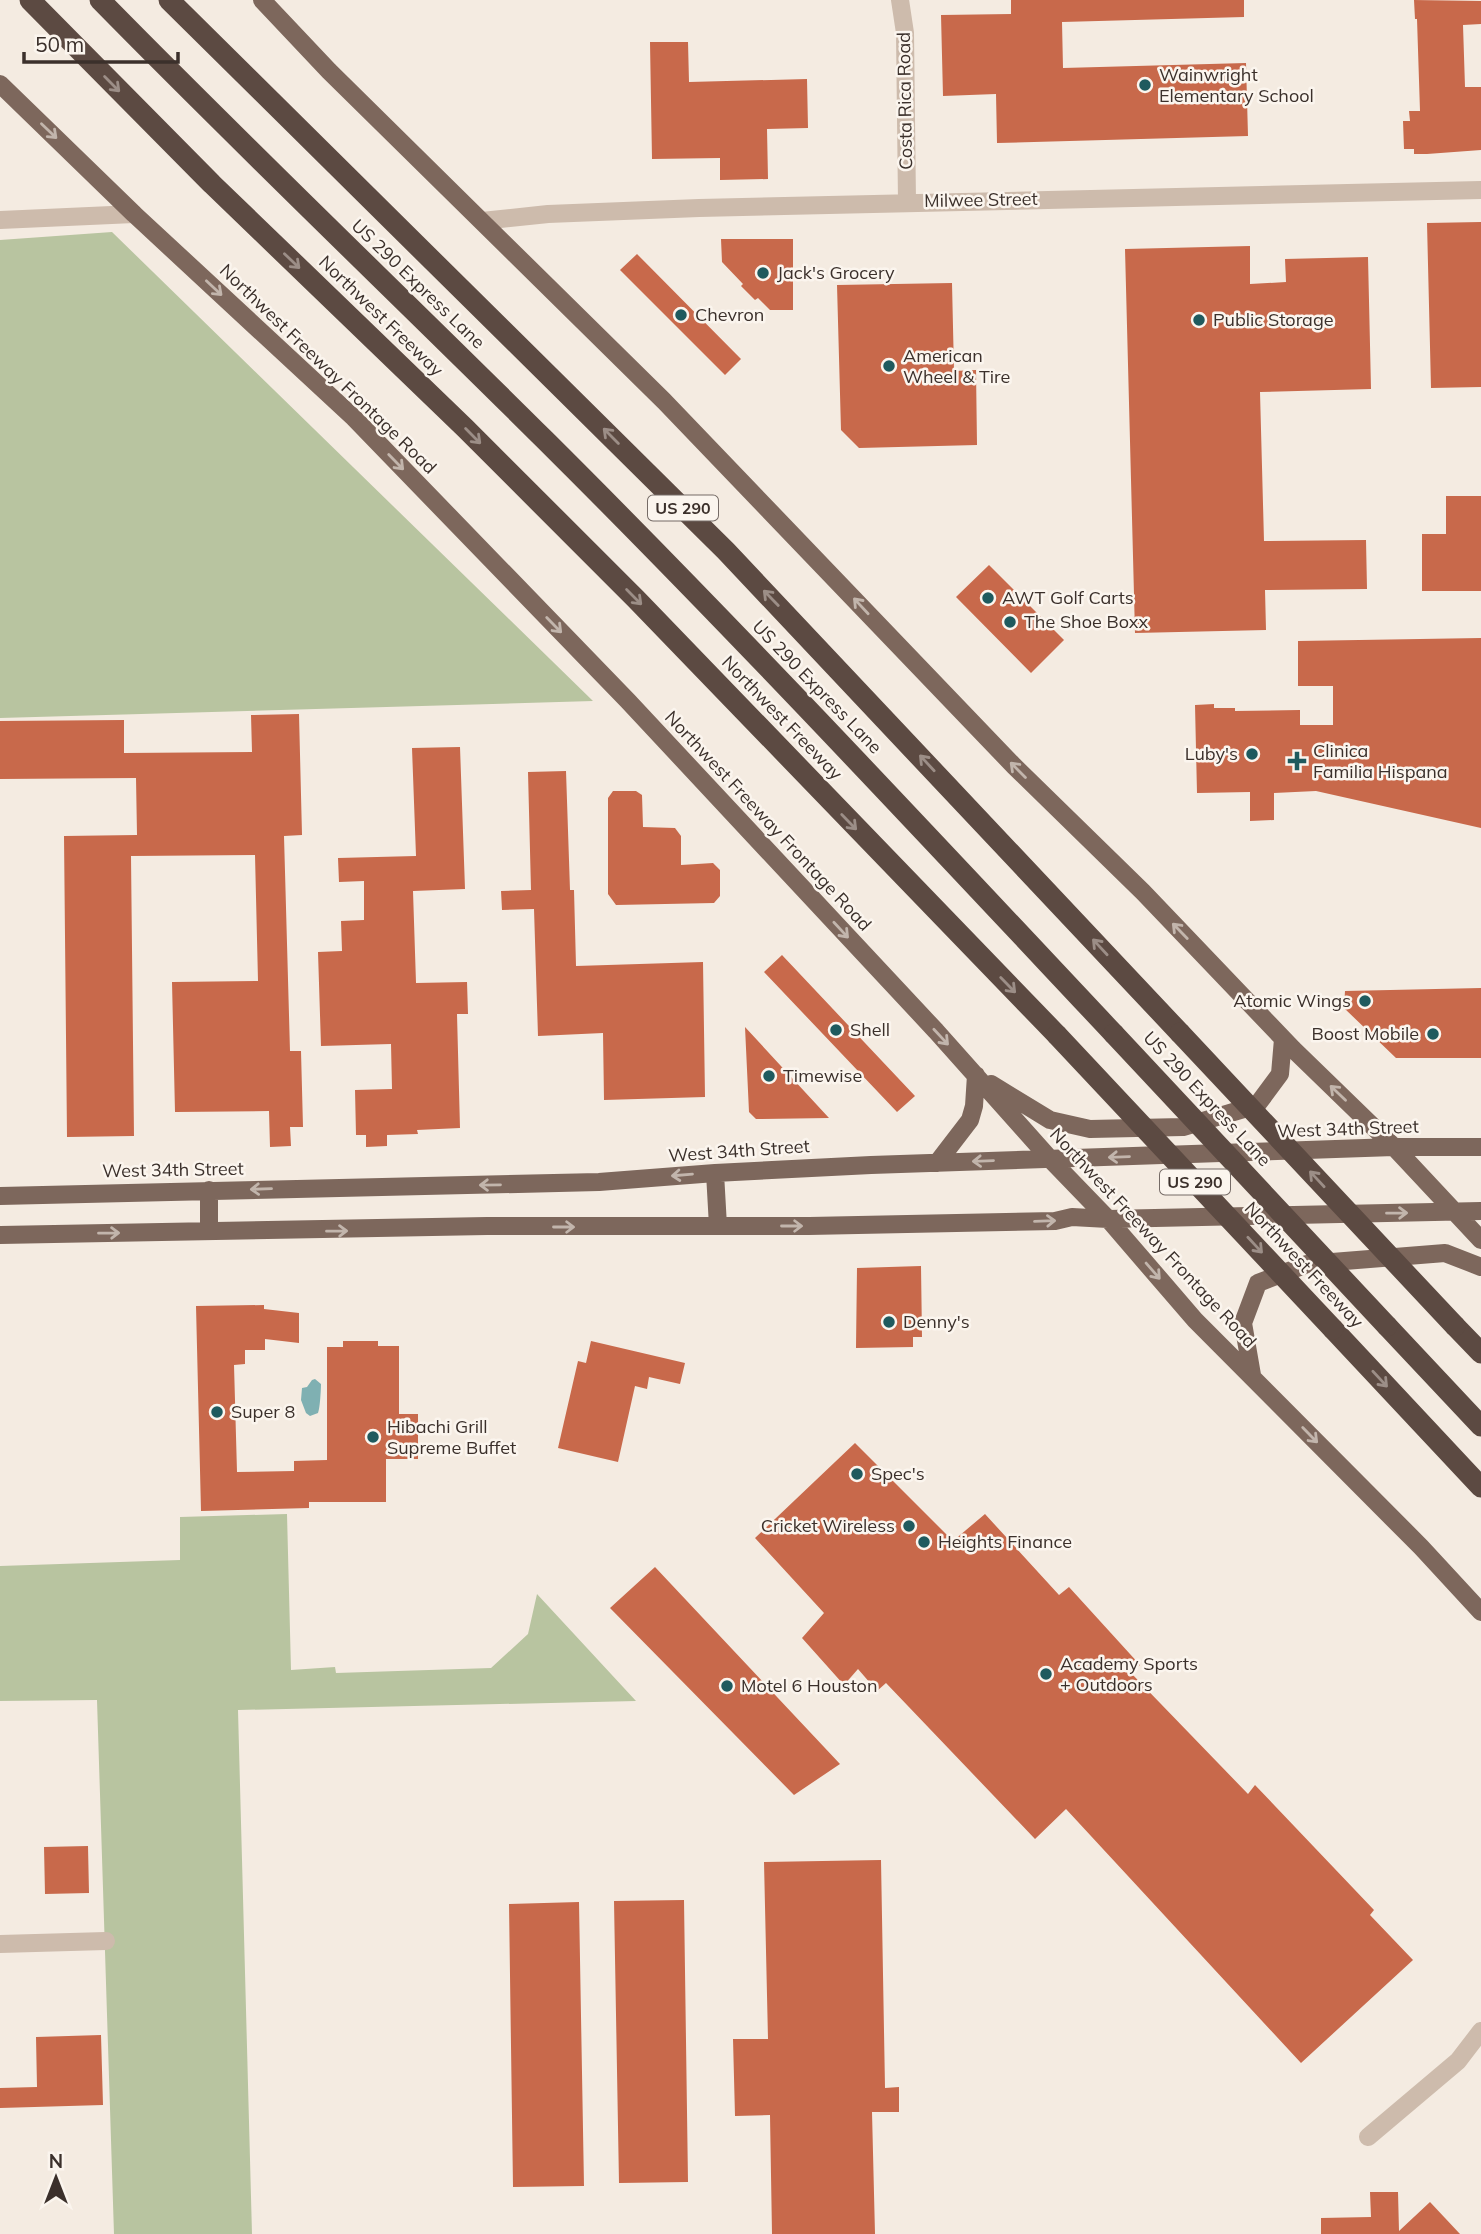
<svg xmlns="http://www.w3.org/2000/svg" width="1481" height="2234" font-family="Mulish,sans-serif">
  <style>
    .green { fill: #b8c4a0 }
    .water { fill: #7fb0b2 }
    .building { fill: #c8694b }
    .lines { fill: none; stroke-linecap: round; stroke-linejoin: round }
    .minor { stroke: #cdbbac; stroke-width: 18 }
    .major { stroke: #7d675c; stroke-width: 18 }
    .highway { stroke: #5c4a42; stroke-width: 21 }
    .highway-bridge { stroke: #5c4a42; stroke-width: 21 }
    .oneway { stroke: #9c8e87 }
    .oneway2 { stroke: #c2b5ac }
    .poi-dot { fill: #1f5a5e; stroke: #fbf5ee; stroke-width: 2.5 }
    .labels { text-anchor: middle; stroke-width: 5; stroke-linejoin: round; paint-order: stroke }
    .shield { fill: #fbf5ee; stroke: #756b66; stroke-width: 2 }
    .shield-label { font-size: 16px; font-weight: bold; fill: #3b302b }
    .poi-label { font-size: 18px; fill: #3b302b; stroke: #fbf5ee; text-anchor: start }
    .street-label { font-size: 18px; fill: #3b302b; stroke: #fbf5ee }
  </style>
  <rect width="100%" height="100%" fill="#f4ebe1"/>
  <path class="green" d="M112,232L593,701L0,718V240Z
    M287,1514L291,1670L335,1667L336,1673L491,1668L528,1634L537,1594L636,1701L238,1710L252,2234H114L97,1700L0,1701V1566L180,1560V1517Z"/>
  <path class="water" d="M315,1379L321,1384C321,1389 320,1409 318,1413L310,1416L306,1413L301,1400L302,1388L307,1387L312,1380Z"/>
  <path class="building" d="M1011,0H1244V17L1062,22L1063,68L1246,63L1248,136L997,143L996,94L943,96L941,15L1011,14Z
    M1414,0L1481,1V24L1463,25L1465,87H1481V150L1427,154H1414V149H1404L1403,121H1410L1409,111H1420L1417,19H1415Z
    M650,42H688L689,82L807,79L808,128L767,129L768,179L720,180V158L652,159Z
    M1481,222V387L1431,388L1427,223Z
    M721,239H793V310H770L758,298L755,300L741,286L743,284L722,262Z
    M1250,246V284L1286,282L1285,259L1368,257L1371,389L1260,392L1264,541L1366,540L1367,589L1265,590L1266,630L1135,633L1125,249Z
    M637,254L741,359L725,375L620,270Z
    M952,283L954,371L976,370L977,445L859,448L841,430L837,285Z
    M1446,496H1481V591H1422V534H1446Z
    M989,565L1064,640L1031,673L956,597Z
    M1481,638V828L1316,791L1274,793V820L1250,821V792L1197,793L1195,705L1214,704V708H1235V711L1300,710V725H1333V686H1298V641Z
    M299,714L302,835L284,836L290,1051H301L303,1127H290L291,1146L270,1147L269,1111L175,1112L172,982L258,981L255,855L131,856L134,1136L67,1137L64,836L137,835L136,778L0,779V721L124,720V753L252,752L251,715Z
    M460,747L465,889L413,891L416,983L467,982L468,1014H457L460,1128L417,1130L418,1134L387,1135V1146L366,1147V1135H356L355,1090L392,1089L391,1044L321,1046L318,952L342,951L341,921L364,920V881L339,882L338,858L416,856L412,748Z
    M566,771L570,890H574L576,966L703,962L705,1097L604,1100L603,1033L538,1036L534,909L502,910L501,891L531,890L528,772Z
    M613,791H636L642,795L643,827L675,828L681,836V865L713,863L720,870V896L714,903L616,905L608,894V798Z
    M782,955L915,1096L897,1112L764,972Z
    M1481,988V1058H1396L1344,1008L1345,991Z
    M745,1027L829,1118L756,1119L749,1112Z
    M921,1266L922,1337H913V1347L856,1348L857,1268Z
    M264,1305V1309L299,1313V1343L265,1339V1350H245V1364L234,1365L237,1472L294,1471V1461L327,1460V1347H343V1341H378V1346H399V1414H418V1459H386V1502H309V1508L201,1511L196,1306Z
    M591,1341L685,1363L680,1384L649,1377L647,1389L635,1386L618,1462L558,1448L578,1361L586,1363Z
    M855,1443L953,1541L985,1514L1059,1595L1069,1587L1140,1665L1131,1673L1248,1794L1255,1785L1374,1910L1370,1915L1413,1960L1301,2063L1066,1809L1035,1839L886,1683L877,1691L858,1669L844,1685L802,1638L824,1613L755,1538Z
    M655,1567L840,1764L794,1795L610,1608Z
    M88,1846L89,1893L45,1894L44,1847Z
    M881,1860L885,2088L899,2087V2112H872L875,2234H772L770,2115L735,2116L733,2039H768L764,1862Z
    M684,1900L688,2182L619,2183L614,1901Z
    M579,1902L584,2186L513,2187L509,1904Z
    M101,2035L103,2105L0,2108V2088L37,2087L36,2037Z
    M1370,2192H1398L1399,2231L1430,2202L1460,2234H1321V2218L1371,2217Z"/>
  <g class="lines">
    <path class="minor" d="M900,0L905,33L907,202
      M0,220L134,214
      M482,221L548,214L699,208L1481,190
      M0,1944L106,1941
      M1368,2137L1458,2061L1481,2031"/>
    <path class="major" d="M262,0L329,71L664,401L1014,766L1143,892L1293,1049L1394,1147L1481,1240
      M0,84L134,214L354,418L628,701L936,1031L1051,1160L1108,1219L1195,1320L1421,1547L1481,1612
      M991,1084L1050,1120L1090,1129L1183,1127L1257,1105L1280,1074L1283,1039
      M937,1163L970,1120L974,1106L976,1075
      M715,1173L718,1226
      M209,1190V1231
      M0,1196L599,1182L715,1173L871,1165L1394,1147H1481
      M0,1235L487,1226H809L1055,1221L1072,1217L1108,1219L1481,1211
      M1252,1375L1243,1323L1258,1283L1307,1264L1445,1253L1481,1267"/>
    <path class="highway" d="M30,0L212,184L465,428L636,599L1057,1035
      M100,0C246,149 397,293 545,440C739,633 926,834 1114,1034
      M169,0L726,551L1180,1033
      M1387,1326L1481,1426
      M1455,1326L1481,1353
      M1333,1329L1481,1487"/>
    <path class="highway-bridge" d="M1180,1033L1455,1326
      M1114,1034L1387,1326
      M1057,1035L1333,1329"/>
  </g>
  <defs><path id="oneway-shaft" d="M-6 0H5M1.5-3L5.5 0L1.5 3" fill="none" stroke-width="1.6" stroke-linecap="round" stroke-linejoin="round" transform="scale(1.75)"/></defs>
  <g class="oneway">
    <use href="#oneway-shaft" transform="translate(112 84) rotate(45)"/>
    <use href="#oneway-shaft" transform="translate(292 261) rotate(44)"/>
    <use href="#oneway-shaft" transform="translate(473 436) rotate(45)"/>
    <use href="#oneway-shaft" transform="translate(611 436) rotate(-135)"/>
    <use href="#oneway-shaft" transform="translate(634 597) rotate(45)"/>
    <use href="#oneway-shaft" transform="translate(771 598) rotate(-134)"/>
    <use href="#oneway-shaft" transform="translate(927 763) rotate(-133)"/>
    <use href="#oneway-shaft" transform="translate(849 822) rotate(46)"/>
    <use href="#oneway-shaft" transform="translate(1100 947) rotate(-133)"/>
    <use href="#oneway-shaft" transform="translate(1008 985) rotate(46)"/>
    <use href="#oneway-shaft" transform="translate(1317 1179) rotate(-133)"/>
    <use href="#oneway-shaft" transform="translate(1255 1245) rotate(47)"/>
    <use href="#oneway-shaft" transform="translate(1380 1379) rotate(47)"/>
  </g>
  <g class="oneway2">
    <use href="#oneway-shaft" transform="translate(49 131) rotate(44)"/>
    <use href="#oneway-shaft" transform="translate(214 288) rotate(43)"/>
    <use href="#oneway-shaft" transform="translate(396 462) rotate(46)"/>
    <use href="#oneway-shaft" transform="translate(861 606) rotate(-133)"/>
    <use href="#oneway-shaft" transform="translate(554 625) rotate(46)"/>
    <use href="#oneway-shaft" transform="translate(1018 770) rotate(-135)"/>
    <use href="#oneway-shaft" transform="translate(841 930) rotate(47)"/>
    <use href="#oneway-shaft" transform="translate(1180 931) rotate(-134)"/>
    <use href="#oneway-shaft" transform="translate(941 1037) rotate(47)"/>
    <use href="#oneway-shaft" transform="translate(1338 1093) rotate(-136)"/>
    <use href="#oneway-shaft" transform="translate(1119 1157) rotate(178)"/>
    <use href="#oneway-shaft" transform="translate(983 1161) rotate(178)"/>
    <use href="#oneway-shaft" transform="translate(682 1175) rotate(175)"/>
    <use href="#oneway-shaft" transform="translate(490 1185) rotate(179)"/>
    <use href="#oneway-shaft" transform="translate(261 1189) rotate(178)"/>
    <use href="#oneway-shaft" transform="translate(1397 1213) rotate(-1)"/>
    <use href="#oneway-shaft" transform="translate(1045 1221) rotate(-2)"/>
    <use href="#oneway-shaft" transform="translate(792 1226)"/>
    <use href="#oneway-shaft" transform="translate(564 1227)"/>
    <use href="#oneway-shaft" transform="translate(337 1231) rotate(-1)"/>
    <use href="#oneway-shaft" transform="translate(109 1233) rotate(-1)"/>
    <use href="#oneway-shaft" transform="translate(1153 1271) rotate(49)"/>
    <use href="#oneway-shaft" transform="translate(1310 1435) rotate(46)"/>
  </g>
  <g class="poi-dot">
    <circle cx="1145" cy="85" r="7"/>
    <circle cx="763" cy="273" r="7"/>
    <circle cx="681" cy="315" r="7"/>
    <circle cx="1199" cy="320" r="7"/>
    <circle cx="889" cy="366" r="7"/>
    <circle cx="988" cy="598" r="7"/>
    <circle cx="1010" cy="622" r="7"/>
    <circle cx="1252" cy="754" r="7"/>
    <path d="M1293.5 750.5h7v7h7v7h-7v7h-7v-7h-7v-7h7z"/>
    <circle cx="1365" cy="1001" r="7"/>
    <circle cx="836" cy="1030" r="7"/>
    <circle cx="1433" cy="1034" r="7"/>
    <circle cx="769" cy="1076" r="7"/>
    <circle cx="889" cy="1322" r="7"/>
    <circle cx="217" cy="1412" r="7"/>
    <circle cx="373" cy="1437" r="7"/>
    <circle cx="857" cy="1474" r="7"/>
    <circle cx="909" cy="1526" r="7"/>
    <circle cx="924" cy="1542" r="7"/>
    <circle cx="1046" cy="1674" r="7"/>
    <circle cx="727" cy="1686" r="7"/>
  </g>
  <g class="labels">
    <g class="shield">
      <rect x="648" y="495.5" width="70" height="25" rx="5"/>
      <rect x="1160" y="1169.5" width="70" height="25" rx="5"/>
    </g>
    <g class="shield-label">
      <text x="683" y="514">US 290</text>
      <text x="1195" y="1188">US 290</text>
    </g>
    <g class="poi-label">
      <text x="1159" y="81">Wainwright<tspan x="1159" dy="21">Elementary School</tspan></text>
      <text x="777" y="279">Jack's Grocery</text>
      <text x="695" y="321">Chevron</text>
      <text x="1213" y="326">Public Storage</text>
      <text x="903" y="362">American<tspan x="903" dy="21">Wheel &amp; Tire</tspan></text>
      <text x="1002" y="604">AWT Golf Carts</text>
      <text x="1024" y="628">The Shoe Boxx</text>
      <text x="1313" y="757">Clinica<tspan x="1313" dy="21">Familia Hispana</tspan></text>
      <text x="1238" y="760" text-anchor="end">Luby's</text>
      <text x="1351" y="1007" text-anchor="end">Atomic Wings</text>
      <text x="850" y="1036">Shell</text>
      <text x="1419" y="1040" text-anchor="end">Boost Mobile</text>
      <text x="783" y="1082">Timewise</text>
      <text x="903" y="1328">Denny's</text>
      <text x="231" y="1418">Super 8</text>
      <text x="387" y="1433">Hibachi Grill<tspan x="387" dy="21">Supreme Buffet</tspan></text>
      <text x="871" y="1480">Spec's</text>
      <text x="895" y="1532" text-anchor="end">Cricket Wireless</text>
      <text x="938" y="1548">Heights Finance</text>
      <text x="1060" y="1670">Academy Sports<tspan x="1060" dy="21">+ Outdoors</tspan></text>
      <text x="741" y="1692">Motel 6 Houston</text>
    </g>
    <g class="street-label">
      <text transform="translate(905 101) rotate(-91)" y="6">Costa Rica Road</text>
      <text transform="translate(981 200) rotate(-1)" y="6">Milwee Street</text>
      <text transform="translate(418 284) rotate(44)" y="6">US 290 Express Lane</text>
      <text transform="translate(381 316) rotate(44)" y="6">Northwest Freeway</text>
      <text transform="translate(328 369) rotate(44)" y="6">Northwest Freeway Frontage Road</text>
      <text transform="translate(817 687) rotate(46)" y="6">US 290 Express Lane</text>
      <text transform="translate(782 718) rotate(46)" y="6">Northwest Freeway</text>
      <text transform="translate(768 821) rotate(47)" y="6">Northwest Freeway Frontage Road</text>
      <text transform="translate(1207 1099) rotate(47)" y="6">US 290 Express Lane</text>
      <text transform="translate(1348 1129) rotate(-2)" y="6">West 34th Street</text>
      <text transform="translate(739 1151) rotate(-4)" y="6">West 34th Street</text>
      <text transform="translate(173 1170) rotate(-1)" y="6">West 34th Street</text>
      <text transform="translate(1153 1238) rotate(47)" y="6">Northwest Freeway Frontage Road</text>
      <text transform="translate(1304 1265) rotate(47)" y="6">Northwest Freeway</text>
    </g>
  </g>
  <g transform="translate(56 2178)" stroke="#fbf5ee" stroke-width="5" paint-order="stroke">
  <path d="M0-5L12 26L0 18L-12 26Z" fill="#3b302b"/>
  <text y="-10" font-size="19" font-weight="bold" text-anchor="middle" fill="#3b302b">N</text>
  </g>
  <path d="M24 52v10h154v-10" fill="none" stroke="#3b302b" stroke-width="3.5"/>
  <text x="35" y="52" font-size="21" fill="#3b302b" stroke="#fbf5ee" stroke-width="5" paint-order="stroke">50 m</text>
</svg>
